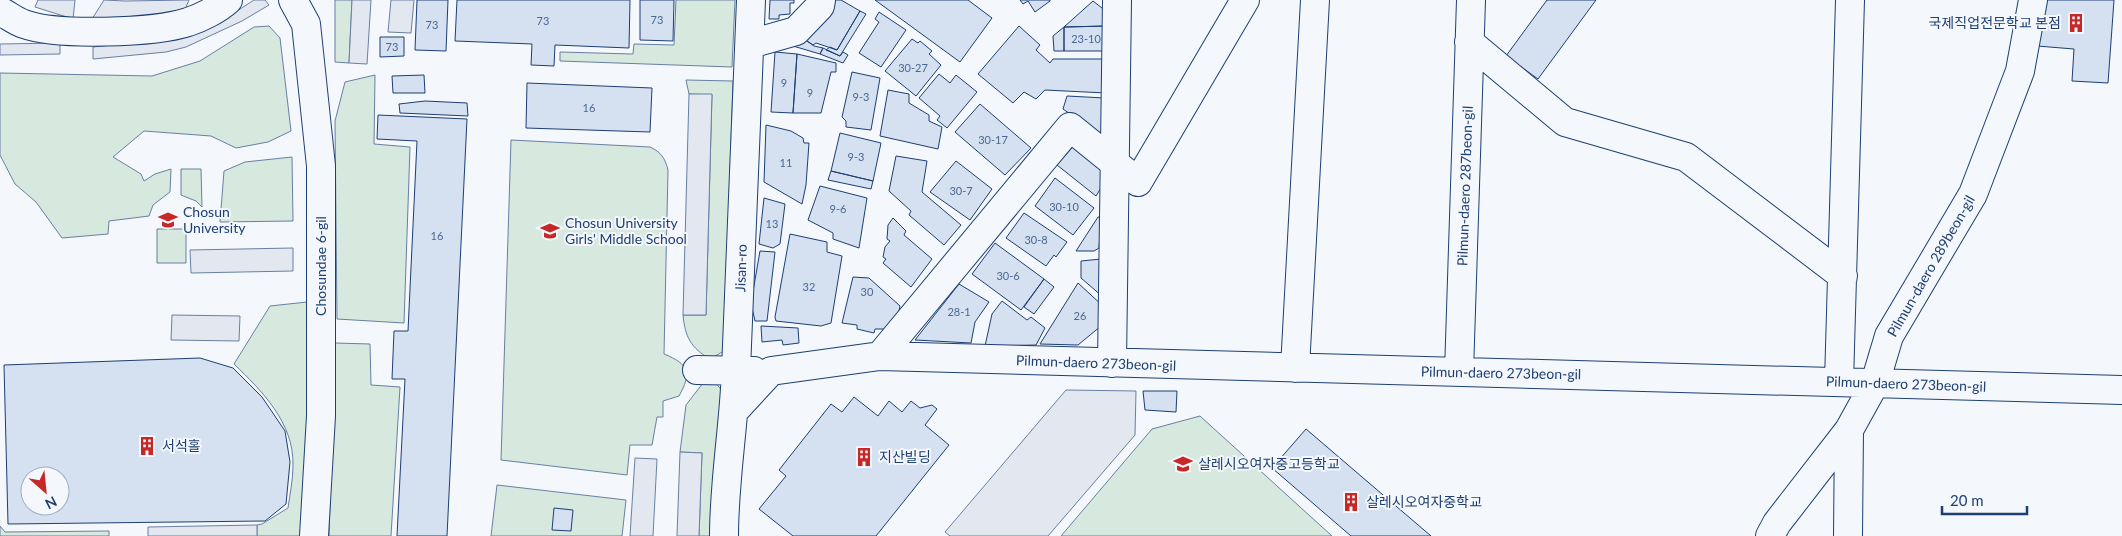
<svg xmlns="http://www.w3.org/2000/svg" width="2122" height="536" font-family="Lato,'Noto Sans KR',sans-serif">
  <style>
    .green { fill: #d7e8df; stroke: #687fa3 }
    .parking { fill: #e3e8f0; stroke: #687fa3 }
    .building { fill: #d5e0f0; stroke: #1d3f73; fill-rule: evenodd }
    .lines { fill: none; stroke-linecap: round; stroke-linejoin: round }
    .minor-casing { stroke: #1d3f73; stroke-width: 30 }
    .minor { stroke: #f4f7fb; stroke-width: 28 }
    .labels { text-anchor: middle; stroke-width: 4; stroke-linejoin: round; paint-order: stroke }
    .number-label { font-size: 11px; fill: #4b6792 }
    .poi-label { font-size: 14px; fill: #1d3f73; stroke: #f4f7fb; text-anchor: start }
    .street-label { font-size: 14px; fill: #1d3f73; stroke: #f4f7fb }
  </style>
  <rect width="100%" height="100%" fill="#f4f7fb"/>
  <path class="green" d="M335,0H352L349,63L335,62Z
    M676,0H735L732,67L560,61V52L633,54L634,44L674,45Z
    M269,26L280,38L291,131L268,142L236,148L211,136L144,131L113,157L141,174L144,181L155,174L171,169L170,192L153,205L149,216L109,221L108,234L62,238L36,202L15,184L0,155V73L152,76L200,61L254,27Z
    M375,75L374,144L410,147L404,323L337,319L335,121L345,82Z
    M686,80L733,81L724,351L710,359C691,348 685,337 683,315H706L712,95L689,94Z
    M511,140L650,147C661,152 665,158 668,170L664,354C689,364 692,373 679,396L663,401V417H657L652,445H630L627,475L501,460Z
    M292,157L293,221L220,222L224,171L245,162Z
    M181,169H201L202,207L196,201L181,195Z
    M157,229H186V263H157Z
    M307,302L314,312L301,536H257V525L262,524L288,508C290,494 293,480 293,465C294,423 262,391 234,364L270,306Z
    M335,343L370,344L371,385L400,387L391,536H329Z
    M715,382L723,392L719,536H699L702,453L680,452L686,405L703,383Z
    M1200,416L1332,536H1061L1152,429Z
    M497,485L626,500L622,536H491Z
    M0,526L5,532L109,531V536H0Z"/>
  <path class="parking" d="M38,0H75L73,19L35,7Z
    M104,0L125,1L189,0L183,14L92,19Z
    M254,0H265L269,5L242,21L186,47L166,52L93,59V47L170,39L202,27L237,11Z
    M352,0H371L367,64L349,63Z
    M391,0H414L411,33L388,32Z
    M60,43V54L0,55V44Z
    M689,94H712L706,315H683Z
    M293,248V271L191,273L190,250Z
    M172,315L240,316L239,341L171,340Z
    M1066,390L1136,391L1135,435L1048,536H950L945,532Z
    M680,452L702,453L699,536H677Z
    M635,458L657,459L653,536H630Z
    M257,525V536H148V527Z"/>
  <path class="building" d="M417,0H448L446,51L415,50Z
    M457,0H630L629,48L555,45L554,66L531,65L532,44L455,41Z
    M640,0H674L673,41L640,40Z
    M770,0H794V3H790V14L779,15V19H769Z
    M832,0H841L860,11L837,50L816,43L813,45L800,36Z
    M875,0H968L992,18L960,62Z
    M1020,0H1050V1L1035,12L1028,1L1023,4Z
    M1547,0H1596L1538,79L1506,56Z
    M2040,0H2114L2108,83L2072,81L2074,49L2037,46Z
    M1093,1L1107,12V26L1064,27Z
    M860,11L866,14L840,56L826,50L830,47L837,50Z
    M879,12L906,30L881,67L859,53L879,22L875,19Z
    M1019,26L1040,45L1036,50L1050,63L1053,59H1108L1106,93L1045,90L1036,99L1024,92L1013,103L978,74Z
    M1107,26V51H1064V27Z
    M1064,27V51H1054L1053,36Z
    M800,36L814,46L823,48L820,54L793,46Z
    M380,37H404V56L380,57Z
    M912,39L918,43L920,41L932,51L929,54L941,65L916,96L885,71Z
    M823,48L840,56L843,52L848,55L843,63L820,54Z
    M775,52L797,54L793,113L771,112Z
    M797,54L836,63V72H831L821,113H793Z
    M852,72L880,78L871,130L846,127V121L842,117Z
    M939,74L950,83L956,75L977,92L947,128L937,120L940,116L919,98Z
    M424,75L425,93H393L392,76Z
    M527,83L652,88L650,132L526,128Z
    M888,90L909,94V103L929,115V121L942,127L938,149L880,136Z
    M1067,96L1105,98V138L1063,109Z
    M425,101L467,103L468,116L400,113L399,104Z
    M980,104L1031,148L1005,175L955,132Z
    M378,115L467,119L447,536H397L405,379H392L394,331H408L417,141L377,139Z
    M766,125L791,131L803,138L804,143H809L806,185L802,204L764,182Z
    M840,133L881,143L873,181L831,171Z
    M1077,142L1103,164L1101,188L1096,196L1057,165Z
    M896,156L927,161L922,192L961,225L944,245L909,215L911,211L889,191Z
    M956,161L992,189L970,220L930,192Z
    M831,171L873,181L871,189L828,180Z
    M1055,178L1094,208L1073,235L1035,206Z
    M820,186L867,198L859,248L833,239V233L808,220Z
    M764,198L785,204L780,244L773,248L759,244Z
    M1024,213L1067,242L1056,257L1054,255L1046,266L1006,238Z
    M1098,217H1101L1099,248L1094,251H1076Z
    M893,218L906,231L904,235L932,259L911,287L883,263L886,259L883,257L885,247L890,241L887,239L888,225Z
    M790,234L827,242V252L842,256L831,323L821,326L776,321L775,317Z
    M995,243L1044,279L1021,310L972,274Z
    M760,251L775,252L767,321H755L751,303Z
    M1101,259L1103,297L1081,278V261Z
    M853,277L869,278L900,306L898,316L886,329H875L874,333L857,329V325L842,323Z
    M1044,279L1054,287L1034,314L1024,307Z
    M1078,283L1104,307L1101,326L1078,345L1040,344Z
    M959,284L989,302L975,322L971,343L915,340Z
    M1002,301L1027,320L1031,317L1045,328L1036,345L985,346L992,314Z
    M761,326L798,328L799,343L783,345L782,340L762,342Z
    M200,358L233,368L262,397L285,431L290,462L286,504L265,521L8,524L4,365ZM30,476H60V506H30Z
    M1143,391H1177L1176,412L1145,410Z
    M854,397L878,416L889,401L902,412L911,401L920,408L932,405L937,409L925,425L949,445L876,536H793L759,509L786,476L779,470L831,404L842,412Z
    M1306,429L1431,536H1351L1272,468Z
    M554,508L573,510L571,531L552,530Z"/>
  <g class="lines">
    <g class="minor-casing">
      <path id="minor" d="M293,0L306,24L321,166V416L314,536
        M0,11C8,15 15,21 24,24C56,36 155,33 188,22C201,18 218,9 228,0
        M1469,42L1565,122L1686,157L1843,276
        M750,44L796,31L820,6L821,0
        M880,356L1070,127L1138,182L1245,0
        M1112,363L1117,0
        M1295,368L1315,0
        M697,370L754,371
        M1459,372L1471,0
        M1839,382L1850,0
        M734,411L771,371L880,356L2122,390
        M724,536C724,480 734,426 736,370L751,0
        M1770,536L1777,523L1849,430L1875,383L1889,336L1973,194L2020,71L2033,0
        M1848,536L1849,430"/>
    </g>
    <use href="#minor" class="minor"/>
  </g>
  <defs>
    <g id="building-bare" transform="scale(1.5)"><path d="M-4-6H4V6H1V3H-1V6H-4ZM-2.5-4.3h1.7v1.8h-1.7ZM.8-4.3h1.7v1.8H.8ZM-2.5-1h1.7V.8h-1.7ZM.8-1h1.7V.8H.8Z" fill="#c62828" stroke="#f4f7fb" stroke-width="2.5" paint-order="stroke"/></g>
    <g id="university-bare" transform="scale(1.5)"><path d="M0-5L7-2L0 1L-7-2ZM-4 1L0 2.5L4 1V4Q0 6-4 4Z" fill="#c62828" stroke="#f4f7fb" stroke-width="2.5" paint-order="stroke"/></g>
    <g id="school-bare" transform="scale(1.5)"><path d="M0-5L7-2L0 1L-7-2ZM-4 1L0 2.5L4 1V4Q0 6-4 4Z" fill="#c62828" stroke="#f4f7fb" stroke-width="2.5" paint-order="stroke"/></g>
  </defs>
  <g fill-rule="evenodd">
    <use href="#building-bare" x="2076" y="23"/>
    <use href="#university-bare" x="168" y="220"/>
    <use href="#school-bare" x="550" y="231"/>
    <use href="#building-bare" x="147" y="446"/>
    <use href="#building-bare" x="864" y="457"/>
    <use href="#school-bare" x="1183" y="464"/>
    <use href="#building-bare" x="1351" y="502"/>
  </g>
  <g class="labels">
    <g class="number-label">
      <text x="657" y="24">73</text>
      <text x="543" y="25">73</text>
      <text x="432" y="29">73</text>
      <text x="1086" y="43">23-10</text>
      <text x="392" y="51">73</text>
      <text x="913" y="72">30-27</text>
      <text x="784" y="87">9</text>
      <text x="810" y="97">9</text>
      <text x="861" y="101">9-3</text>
      <text x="589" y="112">16</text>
      <text x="993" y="144">30-17</text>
      <text x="856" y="161">9-3</text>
      <text x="786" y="167">11</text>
      <text x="961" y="195">30-7</text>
      <text x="1064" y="211">30-10</text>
      <text x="838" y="213">9-6</text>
      <text x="772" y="228">13</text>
      <text x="437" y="240">16</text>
      <text x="1036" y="244">30-8</text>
      <text x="1008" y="280">30-6</text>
      <text x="809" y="291">32</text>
      <text x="867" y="296">30</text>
      <text x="959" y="316">28-1</text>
      <text x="1080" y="320">26</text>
    </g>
    <g class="poi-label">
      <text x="2061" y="28" text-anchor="end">국제직업전문학교 본점</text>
      <text x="183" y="217">Chosun<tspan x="183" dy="16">University</tspan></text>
      <text x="565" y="228">Chosun University<tspan x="565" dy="16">Girls' Middle School</tspan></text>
      <text x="162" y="451">서석홀</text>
      <text x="879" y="462">지산빌딩</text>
      <text x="1198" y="469">살레시오여자중고등학교</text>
      <text x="1366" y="507">살레시오여자중학교</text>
    </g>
    <g class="street-label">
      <text transform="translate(1465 186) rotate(-88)" y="5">Pilmun-daero 287beon-gil</text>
      <text transform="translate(321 266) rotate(-90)" y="5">Chosundae 6-gil</text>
      <text transform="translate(1931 266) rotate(-60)" y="5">Pilmun-daero 289beon-gil</text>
      <text transform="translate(741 268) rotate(-88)" y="5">Jisan-ro</text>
      <text transform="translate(1096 363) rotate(2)" y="5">Pilmun-daero 273beon-gil</text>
      <text transform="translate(1501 373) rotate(1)" y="5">Pilmun-daero 273beon-gil</text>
      <text transform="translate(1906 384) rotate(2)" y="5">Pilmun-daero 273beon-gil</text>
    </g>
  </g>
  <g transform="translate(45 491) rotate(153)"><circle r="24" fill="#f4f7fb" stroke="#9eadc5"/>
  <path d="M0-4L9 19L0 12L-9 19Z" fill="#c62828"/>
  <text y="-8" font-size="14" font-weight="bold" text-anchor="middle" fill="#1d3f73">N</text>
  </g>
  <path d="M1942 506v8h85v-8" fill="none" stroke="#1d3f73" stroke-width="2.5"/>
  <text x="1950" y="506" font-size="15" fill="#1d3f73" stroke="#f4f7fb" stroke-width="4" paint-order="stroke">20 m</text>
</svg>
